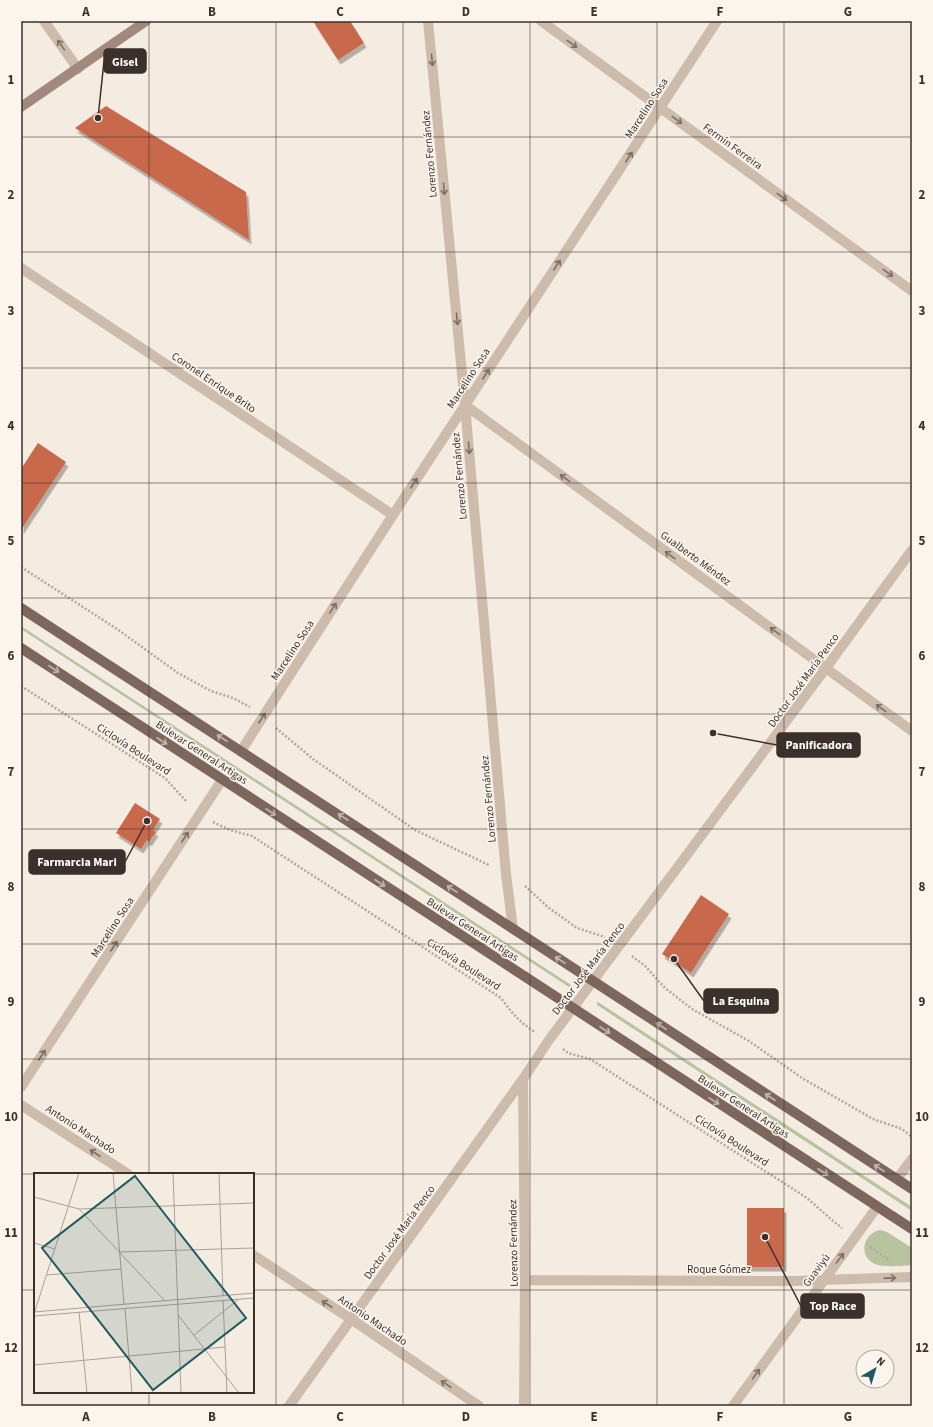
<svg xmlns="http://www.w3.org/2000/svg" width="933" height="1427" font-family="'Source Sans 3',sans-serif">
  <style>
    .green { fill: #b8c4a0 }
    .building { fill: #c8694b; filter: url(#shadow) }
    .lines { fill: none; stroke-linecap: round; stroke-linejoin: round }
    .path { stroke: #b9a596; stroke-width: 2.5; stroke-dasharray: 2 2; stroke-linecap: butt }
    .minor { stroke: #cdbbac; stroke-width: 10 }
    .secondary { stroke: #a18a7d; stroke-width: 10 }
    .primary { stroke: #7d675c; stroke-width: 10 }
    .oneway { stroke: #7d6f65 }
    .oneway2 { stroke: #c2b5ac }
    .grid { fill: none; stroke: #3b302b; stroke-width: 1; stroke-opacity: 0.55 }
    .labels { text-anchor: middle; stroke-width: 3; stroke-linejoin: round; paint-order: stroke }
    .street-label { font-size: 11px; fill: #3b302b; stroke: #fbf5ee }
    .inset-road { fill: none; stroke: #aaa098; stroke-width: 1 }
    .view { fill: #1f5a5e; fill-opacity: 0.15; stroke: #1f5a5e; stroke-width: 2 }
    .inset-edge { fill: none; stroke: #3b302b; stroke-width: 2 }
    .leader { fill: none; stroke: #3b302b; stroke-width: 1.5 }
    .callout-dot { fill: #3b302b; stroke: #fbf5ee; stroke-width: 1.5 }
    .callout { fill: #3b302b; stroke: #3b302b; stroke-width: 1.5 }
    .callout-label { font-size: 12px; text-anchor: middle; font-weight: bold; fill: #fff }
    .neatline { fill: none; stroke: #3b302b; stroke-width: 1.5 }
    .grid-label { font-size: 13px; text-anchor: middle; font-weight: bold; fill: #3b302b }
  </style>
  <defs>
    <filter id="shadow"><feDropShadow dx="2.5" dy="4.5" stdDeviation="0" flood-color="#0004"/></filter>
  </defs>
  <rect width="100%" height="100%" fill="#f4ebe1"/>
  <path class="green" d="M21,626L571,985V986L569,987L21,629Z
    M598,1002L912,1207V1211L597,1005V1003Z
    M880,1230L887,1232L912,1248V1265C904,1266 884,1267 878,1265C858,1260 861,1234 880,1230Z"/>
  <path class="building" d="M313,21H350L364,43L338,60Z
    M106,106L246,192L249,240L75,128Z
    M38,443L66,462L21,530V469Z
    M135,803L160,819L153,830L156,832L149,842L147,840L141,849L116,833Z
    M701,895L729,914L691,973L662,954Z
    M747,1208H784V1267H747Z"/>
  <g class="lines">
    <path class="path" d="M21,567L117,629L178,673L211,691L233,698L250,707
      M21,686L165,778L187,802
      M276,728L313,759L415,830L489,865
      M213,822L230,830L252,836L501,998C512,1013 519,1022 535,1032
      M525,886L549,908L577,928L605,937
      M632,956L645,966L665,988L692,1009L749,1041L802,1078L873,1119L902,1129L912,1137
      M563,1049L568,1053L590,1059L807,1198L832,1220L842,1228
      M870,1247L890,1261"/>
    <path class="minor" d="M44,21L78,69
      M428,21L465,405L506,874L513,929
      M541,21L912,291
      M21,268L393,515
      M465,405L912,731
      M241,751L393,515L717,21
      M523,1079L525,1280L524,1406
      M21,1087L222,780
      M21,1105L128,1174
      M897,1179L912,1159
      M253,1255L351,1319L479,1406
      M525,1280L793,1281L912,1277
      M289,1406L523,1079L549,1040L826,668L912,550
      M733,1406L877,1207"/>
    <path class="secondary" d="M21,107L146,21"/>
    <path class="primary" d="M21,608L912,1189
      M21,648L912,1229"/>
  </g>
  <defs><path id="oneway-shaft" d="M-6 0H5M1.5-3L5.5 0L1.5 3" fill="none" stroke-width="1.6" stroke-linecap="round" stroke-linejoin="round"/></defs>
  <g class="oneway">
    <use href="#oneway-shaft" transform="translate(572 44) rotate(36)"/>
    <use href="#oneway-shaft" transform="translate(61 45) rotate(-125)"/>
    <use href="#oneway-shaft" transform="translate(432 60) rotate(85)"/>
    <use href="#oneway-shaft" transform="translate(677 120) rotate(36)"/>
    <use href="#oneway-shaft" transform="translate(629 157) rotate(-57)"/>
    <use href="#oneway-shaft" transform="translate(444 189) rotate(85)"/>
    <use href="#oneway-shaft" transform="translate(782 197) rotate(36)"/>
    <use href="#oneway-shaft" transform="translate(557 265) rotate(-57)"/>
    <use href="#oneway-shaft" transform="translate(888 273) rotate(36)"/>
    <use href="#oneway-shaft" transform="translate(457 319) rotate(85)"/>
    <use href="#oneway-shaft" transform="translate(486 374) rotate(-57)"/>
    <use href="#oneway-shaft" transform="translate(469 448) rotate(85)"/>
    <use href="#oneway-shaft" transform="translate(565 478) rotate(-144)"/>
    <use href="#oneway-shaft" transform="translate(414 483) rotate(-57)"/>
    <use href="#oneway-shaft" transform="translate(670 555) rotate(-144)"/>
    <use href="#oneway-shaft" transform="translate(333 608) rotate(-57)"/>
    <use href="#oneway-shaft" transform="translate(775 631) rotate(-144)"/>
    <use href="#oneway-shaft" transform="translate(881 708) rotate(-144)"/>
    <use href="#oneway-shaft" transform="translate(262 718) rotate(-57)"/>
    <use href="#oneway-shaft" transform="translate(185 837) rotate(-57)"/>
    <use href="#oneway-shaft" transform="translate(114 946) rotate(-57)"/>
    <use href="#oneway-shaft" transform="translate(42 1055) rotate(-57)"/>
    <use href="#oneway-shaft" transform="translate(95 1153) rotate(-147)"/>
    <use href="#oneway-shaft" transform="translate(840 1258) rotate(-54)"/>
    <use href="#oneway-shaft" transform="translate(890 1278) rotate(-2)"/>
    <use href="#oneway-shaft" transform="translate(327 1304) rotate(-147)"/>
    <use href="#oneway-shaft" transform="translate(756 1374) rotate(-54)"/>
    <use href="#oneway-shaft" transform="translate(446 1384) rotate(-146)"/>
  </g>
  <g class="oneway2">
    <use href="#oneway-shaft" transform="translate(54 669) rotate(33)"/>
    <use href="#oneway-shaft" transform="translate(222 738) rotate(-147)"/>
    <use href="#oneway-shaft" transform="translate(162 741) rotate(33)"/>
    <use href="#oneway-shaft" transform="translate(271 812) rotate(33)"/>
    <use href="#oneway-shaft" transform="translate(343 817) rotate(-147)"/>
    <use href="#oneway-shaft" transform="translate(380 883) rotate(33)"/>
    <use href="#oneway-shaft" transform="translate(452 889) rotate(-147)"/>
    <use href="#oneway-shaft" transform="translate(560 960) rotate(-147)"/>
    <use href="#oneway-shaft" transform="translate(661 1026) rotate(-147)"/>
    <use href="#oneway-shaft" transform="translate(605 1030) rotate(33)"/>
    <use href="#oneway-shaft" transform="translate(770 1097) rotate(-147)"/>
    <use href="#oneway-shaft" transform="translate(714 1101) rotate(33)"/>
    <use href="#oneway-shaft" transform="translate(879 1168) rotate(-147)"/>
    <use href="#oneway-shaft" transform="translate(823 1172) rotate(33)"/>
  </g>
  <path class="grid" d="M149,21V1174M276,21V1406M403,21V1406M530,21V1406M657,21V1406M784,21V1406M21,137H912M21,252H912M21,368H912M21,483H912M21,598H912M21,714H912M21,829H912M21,944H912M21,1059H912M21,1174H35M253,1174H912M21,1290H35M253,1290H912M149,1392V1406"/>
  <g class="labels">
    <g class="street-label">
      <text transform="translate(646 108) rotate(-57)" y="4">Marcelino Sosa</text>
      <text transform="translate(733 146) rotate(36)" y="4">Fermín Ferreira</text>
      <text transform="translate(429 154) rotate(-95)" y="4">Lorenzo Fernández</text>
      <text transform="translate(468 378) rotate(-57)" y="4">Marcelino Sosa</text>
      <text transform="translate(214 382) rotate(34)" y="4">Coronel Enrique Brito</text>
      <text transform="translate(459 476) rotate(-95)" y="4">Lorenzo Fernández</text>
      <text transform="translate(696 558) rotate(36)" y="4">Gualberto Méndez</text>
      <text transform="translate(292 650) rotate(-57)" y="4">Marcelino Sosa</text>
      <text transform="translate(803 680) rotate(-54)" y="4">Doctor José María Penco</text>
      <text transform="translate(134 749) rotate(33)" y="4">Ciclovía Boulevard</text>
      <text transform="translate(202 752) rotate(33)" y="4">Bulevar General Artigas</text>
      <text transform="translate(488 799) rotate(-95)" y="4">Lorenzo Fernández</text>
      <text transform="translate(112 927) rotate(-57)" y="4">Marcelino Sosa</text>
      <text transform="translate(473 929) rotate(33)" y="4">Bulevar General Artigas</text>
      <text transform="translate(464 964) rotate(33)" y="4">Ciclovía Boulevard</text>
      <text transform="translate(588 968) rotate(-53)" y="4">Doctor José María Penco</text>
      <text transform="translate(744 1106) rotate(33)" y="4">Bulevar General Artigas</text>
      <text transform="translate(81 1129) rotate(33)" y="4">Antonio Machado</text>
      <text transform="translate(732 1140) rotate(33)" y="4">Ciclovía Boulevard</text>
      <text transform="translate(399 1232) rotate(-54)" y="4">Doctor José María Penco</text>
      <text transform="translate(513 1243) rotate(-91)" y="4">Lorenzo Fernández</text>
      <text x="719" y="1273">Roque Gómez</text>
      <text transform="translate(816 1270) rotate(-54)" y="4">Guaviyú</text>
      <text transform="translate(373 1320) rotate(34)" y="4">Antonio Machado</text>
    </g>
  </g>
  <g transform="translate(34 1173)">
    <rect width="220" height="220" fill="#f4ebe1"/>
    <path class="inset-road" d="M79,0L90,131M139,0L147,220M185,0L189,123M0,24L45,36L131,128M45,36L220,30M0,70L21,76M86,79L220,75M13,102L87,96M189,127L193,220M91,136L98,220M0,139L220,120M45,139L53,220M0,141L45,0M144,142L205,220M0,143L220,125M160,162L205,126M0,192L191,174"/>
    <path class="view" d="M101,3L212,145L119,217L8,75Z"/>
    <rect width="220" height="220" class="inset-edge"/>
  </g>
  <path class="leader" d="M98 118L104 61M713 733L777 745M147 821L125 862M674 959L704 1001M765 1237L801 1306"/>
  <g class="callout-dot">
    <circle cx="98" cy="118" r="4"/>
    <circle cx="713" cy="733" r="4"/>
    <circle cx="147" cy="821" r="4"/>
    <circle cx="674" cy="959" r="4"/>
    <circle cx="765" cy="1237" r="4"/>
  </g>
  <g class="callout">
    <rect x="104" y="49" width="42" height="24" rx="4"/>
    <rect x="777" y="733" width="83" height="24" rx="4"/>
    <rect x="29" y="850" width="96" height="24" rx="4"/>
    <rect x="704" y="989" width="74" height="24" rx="4"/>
    <rect x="801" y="1294" width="63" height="24" rx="4"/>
  </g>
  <g class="callout-label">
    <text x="125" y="66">Gisel</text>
    <text x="819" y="749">Panificadora</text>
    <text x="77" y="866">Farmarcia Mari</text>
    <text x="741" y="1005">La Esquina</text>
    <text x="833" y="1310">Top Race</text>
  </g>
  <rect width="933" height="1427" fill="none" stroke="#fbf5ee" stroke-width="44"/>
  <g transform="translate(875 1369) rotate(38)"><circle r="19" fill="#fbf5ee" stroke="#aea6a0"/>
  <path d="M0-3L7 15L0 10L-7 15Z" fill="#1f5a5e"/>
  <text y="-6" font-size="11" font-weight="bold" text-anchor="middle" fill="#3b302b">N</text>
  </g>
  <rect x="22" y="22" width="889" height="1383" class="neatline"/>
  <g class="grid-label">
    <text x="86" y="16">A</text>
    <text x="212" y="16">B</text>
    <text x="340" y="16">C</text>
    <text x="466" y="16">D</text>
    <text x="594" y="16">E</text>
    <text x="720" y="16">F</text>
    <text x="848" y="16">G</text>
    <text x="11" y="84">1</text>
    <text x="922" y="84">1</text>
    <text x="11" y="199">2</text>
    <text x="922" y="199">2</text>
    <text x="11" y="315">3</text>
    <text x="922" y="315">3</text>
    <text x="11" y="430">4</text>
    <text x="922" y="430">4</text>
    <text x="11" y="545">5</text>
    <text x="922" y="545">5</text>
    <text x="11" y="660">6</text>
    <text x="922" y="660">6</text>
    <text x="11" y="776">7</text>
    <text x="922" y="776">7</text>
    <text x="11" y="891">8</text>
    <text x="922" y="891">8</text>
    <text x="11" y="1006">9</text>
    <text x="922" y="1006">9</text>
    <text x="11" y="1121">10</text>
    <text x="922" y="1121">10</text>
    <text x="11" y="1237">11</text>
    <text x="922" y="1237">11</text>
    <text x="11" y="1352">12</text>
    <text x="922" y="1352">12</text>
    <text x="86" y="1421">A</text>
    <text x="212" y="1421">B</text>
    <text x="340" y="1421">C</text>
    <text x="466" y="1421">D</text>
    <text x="594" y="1421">E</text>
    <text x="720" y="1421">F</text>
    <text x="848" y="1421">G</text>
  </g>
</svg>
